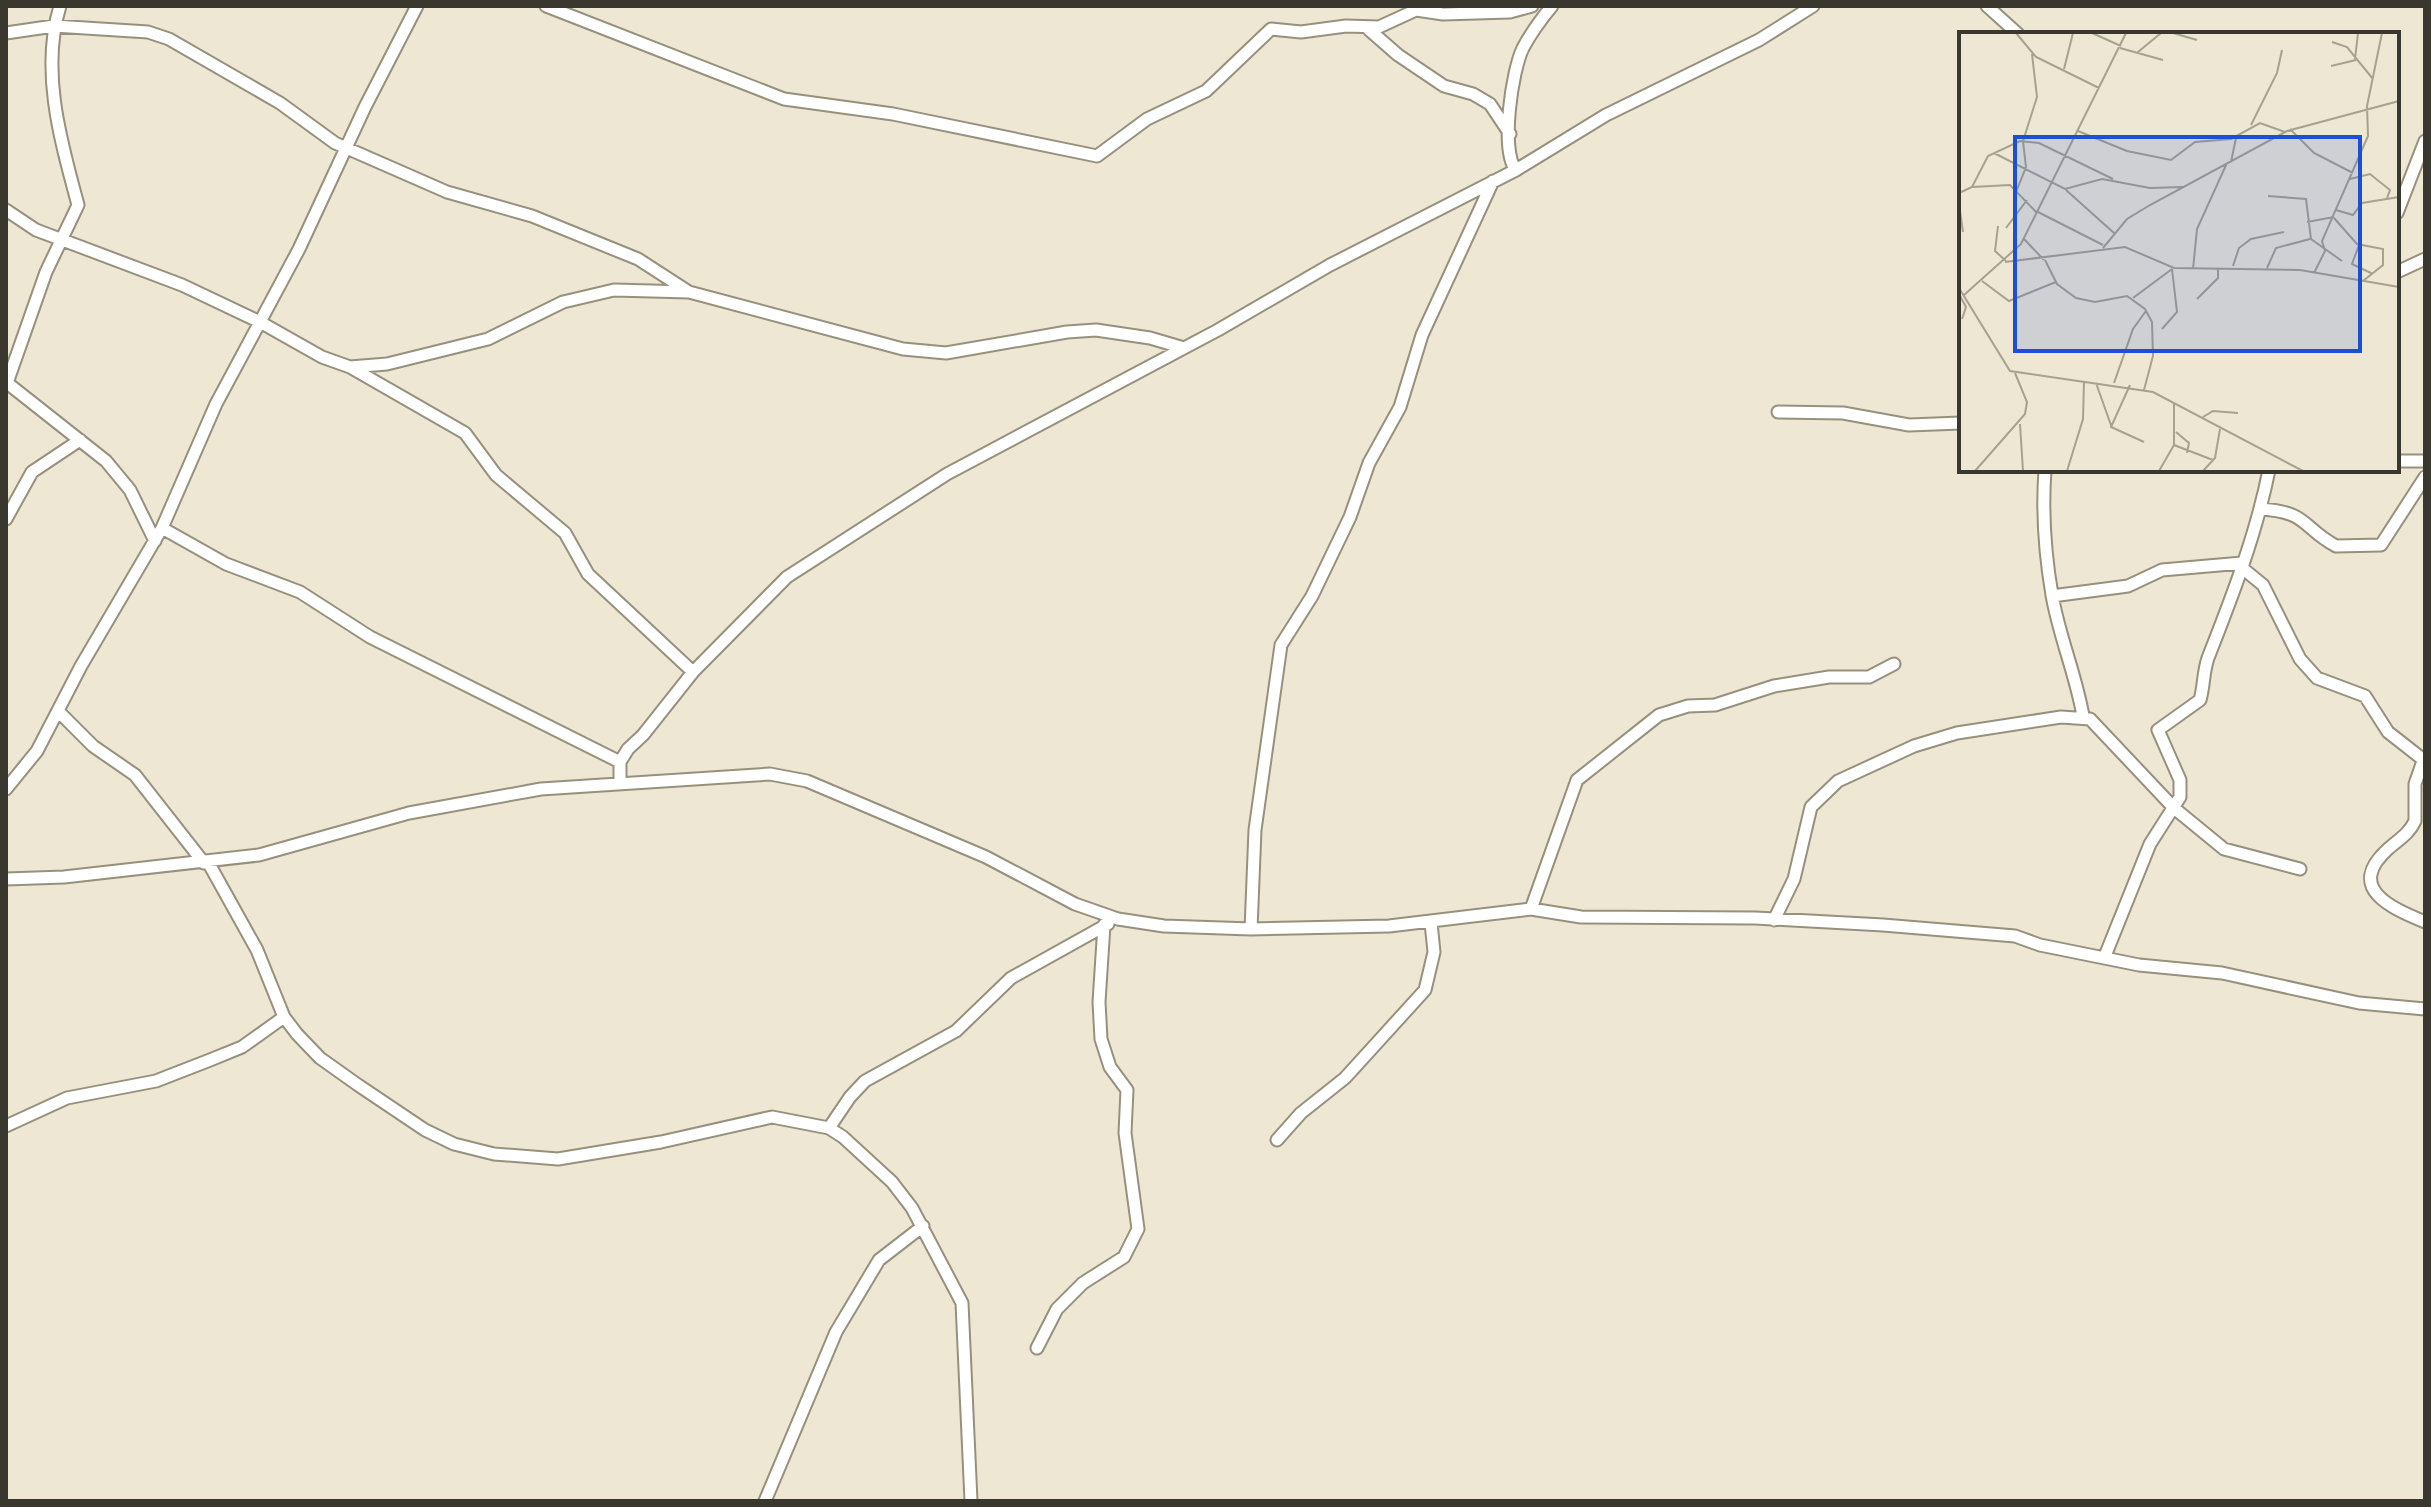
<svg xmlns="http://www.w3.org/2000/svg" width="2431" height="1507" font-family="Bitter,serif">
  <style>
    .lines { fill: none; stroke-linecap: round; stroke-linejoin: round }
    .minor-casing { stroke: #96907d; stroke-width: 15 }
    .minor { stroke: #fff; stroke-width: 11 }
    .inset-road { fill: none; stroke: #a6a191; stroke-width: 2 }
    .view { fill: #1d4ed8; fill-opacity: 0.15; stroke: #1d4ed8; stroke-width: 4 }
    .inset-edge { fill: none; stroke: #3a372f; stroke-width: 4 }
  </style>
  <rect width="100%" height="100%" fill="#eee7d3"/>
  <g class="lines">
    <g class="minor-casing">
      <path id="minor" d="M546,6L784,99L893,114L1097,156L1147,119L1206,91L1271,29L1301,32L1346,26L1379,27L1416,10L1443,14L1510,12L1532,6
        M1987,6L2018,34
        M1366,27L1398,55L1444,86L1473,94L1490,104L1510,134
        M6,33L54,26L148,32L169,39L280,103L335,143L447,192L532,216L638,259L689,292
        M1516,170C1500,151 1512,70 1523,48C1531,33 1542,18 1552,6
        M6,210L36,230L182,285L260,322L322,357L350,367L387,364L488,339L563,302L614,290L689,292L903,349L946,353L1067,332L1096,330L1150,338L1184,348
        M2397,213L2425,141
        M2397,272L2425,259
        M350,367L465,433L496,475L565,533L588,574L693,672
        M6,382L106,461L130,490L155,541
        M7,383L46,272L78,205C61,142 40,71 60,6
        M1778,412L1843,413L1909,425L1961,423
        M2397,461H2425
        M2045,470C2042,511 2045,554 2052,595C2059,636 2076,675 2083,716
        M2261,509C2309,512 2302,528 2336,546L2381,545L2425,477
        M6,519L32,472L80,440
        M162,528L226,564L300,592L370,637L620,762
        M2241,567L2263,585L2300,659L2317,678L2365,696L2388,732L2425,761
        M2052,596L2128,586L2162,570L2242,563
        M59,712L93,746L135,775L204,863
        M2423,761L2415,784V821C2409,834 2398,840 2388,849C2345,888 2391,908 2425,922
        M620,782V762L628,749L643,735L693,672L787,577L947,474L1218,330L1330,265L1516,170L1606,115L1759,40L1813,6
        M6,789L37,751L81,666L162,528L216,404L299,249L365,107L417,6
        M208,862L257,950L284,1017L297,1034L320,1058L358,1085L425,1130L454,1144L494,1154L558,1159L661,1142L772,1117L829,1128L843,1137L892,1182L912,1208L962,1303L971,1501
        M6,879L64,877L259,855L409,813L541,789L770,774L807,781L986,857L1075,904L1118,919L1164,926L1251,929L1389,926L1531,909L1581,917L1755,918L1883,925L2015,936L2040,945L2139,965L2222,973L2359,1003L2425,1009
        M1531,909L1577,780L1659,715L1688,706L1715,705L1774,686L1829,677H1869L1894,664
        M1774,920L1794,879L1811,807L1838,781L1914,746L1957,733L2061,717L2090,719L2174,808L2224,849L2300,869
        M1251,929L1255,830L1281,645L1312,596L1350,517L1369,463L1400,407L1422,335L1493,181
        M2105,956L2150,844L2180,797V780L2158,730L2200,700C2204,687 2203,672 2208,658C2232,597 2256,535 2269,470
        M6,1126L67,1098L156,1081L210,1060L242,1047L284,1017
        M829,1128L850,1097L865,1081L956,1031L1011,978L1108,924
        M1277,1140L1301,1113L1345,1078L1425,990L1434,952L1431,923
        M1037,1348L1057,1309L1083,1283L1124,1257L1138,1229L1125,1133L1127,1090L1110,1067L1101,1039L1099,1002L1104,925
        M765,1501L836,1332L879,1260L923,1226"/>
    </g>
    <use href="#minor" class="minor"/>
  </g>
  <g transform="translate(1959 32)">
    <rect width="440" height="440" fill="#eee7d3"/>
    <path class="inset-road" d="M57,1L77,25L140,56M133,1L162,14M214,1L238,8M373,10L388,15L414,47M161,16L204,28M179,20L202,1M396,27L399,1M372,34L397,28M105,37L114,1M292,93L318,41L323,18M331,97L355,121L394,141M119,99L168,119L212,128L236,110L272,107L301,91L326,100M35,121L106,157L143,147L191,156L224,155M272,130L277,106M391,147L411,142L431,158L428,166M13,155L51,153L78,181M107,158L155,201M57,160L67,135L64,109L78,65L73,22M0,161L13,155L29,124L61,109L80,111L154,147M309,164L347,167L352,207L383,229M0,172L4,200M377,178L394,183L403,171L440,165M79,180L144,213M375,186L398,212L424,217V233L404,249M348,190L375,185M39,194L36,219L47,229M47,196L68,168M65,207L85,228M400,213L393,232L414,242M144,216L168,187L191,173L328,99L440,69M86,228L98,252L117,266L136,270L168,264L186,277L193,290L194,324L185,358M46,230L166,215L215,236L341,238L440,255M274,234L280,216L292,207L325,200M308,236L317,216L351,207M234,237L238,197L268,131M355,241L366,219L363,209L409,104L408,74L423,1M23,249L50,269L97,250M0,256L51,339L194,360L344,439M0,262L7,275L3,287M5,263L62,212L167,1M174,266L213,237M238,267L259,246V236M203,297L218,280L213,237M137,351L153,396M155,351L174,297L187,279M171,353L152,395L185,410M244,385L254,379L279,381M61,392L64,439M217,400L230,411L228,421M215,413L254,428M16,439L66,382L68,370L56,341M108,439L124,387L125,350M200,439L215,413V372M244,439L256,426L261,397"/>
    <path class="view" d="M56,105H401V319H56Z"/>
    <rect width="440" height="440" class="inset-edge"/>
  </g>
  <rect width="2431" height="1507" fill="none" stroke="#3a372f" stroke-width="16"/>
</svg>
